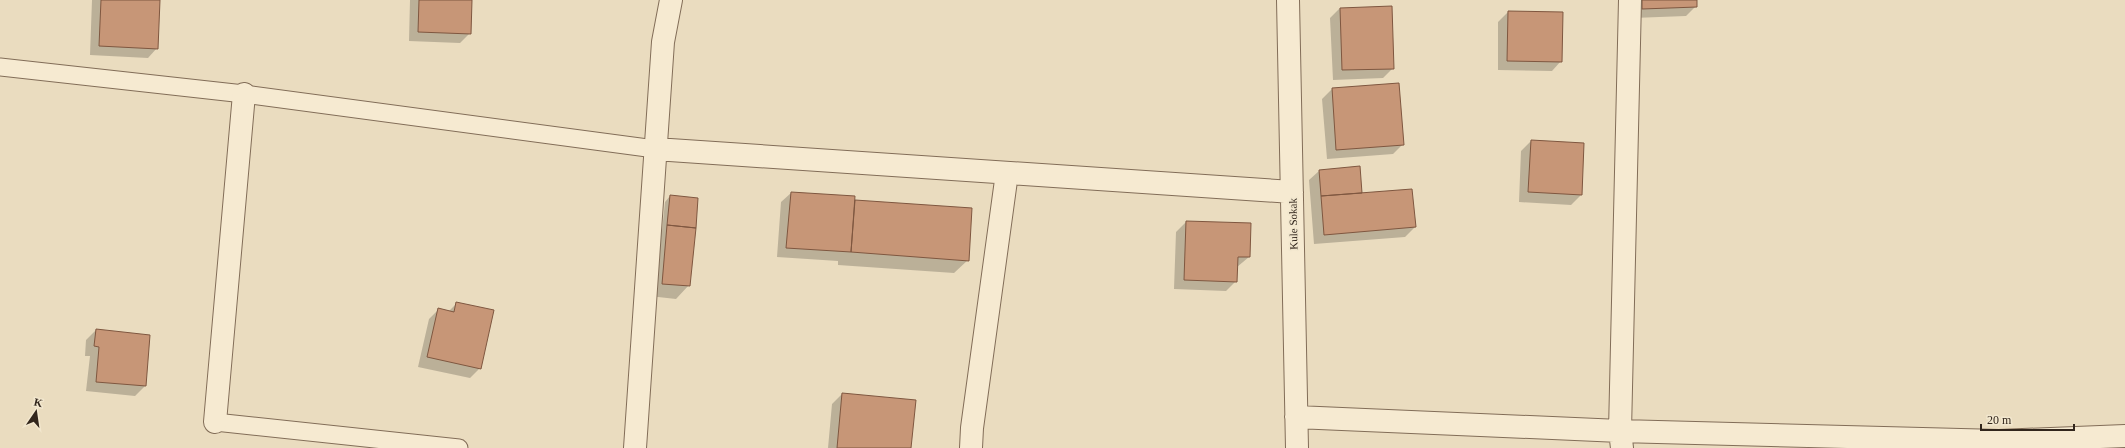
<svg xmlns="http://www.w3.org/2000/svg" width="2125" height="448" font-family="'Times New Roman',serif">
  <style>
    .shadow { fill: #0003 }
    .building { fill: #c79677; stroke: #7f5740 }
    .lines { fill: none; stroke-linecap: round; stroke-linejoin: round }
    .service-casing { stroke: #826d58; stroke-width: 19 }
    .minor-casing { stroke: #826d58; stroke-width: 24 }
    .service { stroke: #f6ead1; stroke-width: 17 }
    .minor { stroke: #f6ead1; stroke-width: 22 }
    .labels { text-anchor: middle; stroke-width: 3.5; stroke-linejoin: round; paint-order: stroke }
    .street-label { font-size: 11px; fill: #32261c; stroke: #f2e7ce }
  </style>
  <rect width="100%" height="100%" fill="#eadcbf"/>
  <path class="shadow" d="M92,0H141L157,48L148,58L90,55Z
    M410,0H471L470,33L460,43L409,41Z
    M1632,0H1696V6L1686,16L1633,18Z
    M1340,8L1393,68L1383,78L1333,80L1330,18Z
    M1508,12L1561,61L1552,71L1498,70V22Z
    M1398,84L1403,144L1393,154L1327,159L1322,99L1332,89Z
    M1531,141L1581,195L1571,205L1519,202L1521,151Z
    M1319,171L1361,194L1415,227L1405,237L1314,244L1309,180Z
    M791,193L853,197V202L855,201L968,260L954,273L838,265V261L777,257L781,202Z
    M670,196L689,285L676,299L649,296L654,239L662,231L665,202Z
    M1186,222L1249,257L1237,267L1236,281L1226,291L1174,289L1176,232Z
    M457,303L480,368L470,378L418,367L429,319L439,309L448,312Z
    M96,330L145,386L135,396L86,391L90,356H85L86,340Z
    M842,394L910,448H828L832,404Z"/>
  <path class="building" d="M101,0H160L158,49L99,46Z
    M419,0H472L471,34L418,32Z
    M1642,0H1697V7L1642,9Z
    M1392,6L1394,69L1342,70L1340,8Z
    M1508,11L1563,12L1562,62L1507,61Z
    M1399,83L1404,145L1336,150L1332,88Z
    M1531,140L1584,143L1582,195L1528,192Z
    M1360,166L1362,193L1321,196L1319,170Z
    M1412,189L1416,227L1324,235L1321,196Z
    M791,192L855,196L851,252L786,248Z
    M670,195L698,198L696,228L667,225Z
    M855,200L972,208L969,261L851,252Z
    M1186,221L1251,223L1250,257H1238L1237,282L1184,280Z
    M667,225L696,228L690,286L662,284Z
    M456,302L494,310L481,369L427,357L438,308L454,312Z
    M96,329L150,335L146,386L96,382L99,347L94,346Z
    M842,393L916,400L911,448H837Z"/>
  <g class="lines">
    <g class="service-casing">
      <path id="service" d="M0,67L244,94L655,149
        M215,422L459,448"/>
    </g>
    <g class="minor-casing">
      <path id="minor" d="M1288,0L1297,448
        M655,149L1292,192
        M1296,417L1620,431L1999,441L2125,436
        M215,422L244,94
        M635,448L663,42L671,0
        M971,448L972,428L1007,173
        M1622,448L1620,431L1630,0"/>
    </g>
    <use href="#service" class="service"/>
    <use href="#minor" class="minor"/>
  </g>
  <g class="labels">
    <g class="street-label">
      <text transform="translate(1293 224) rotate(-91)" y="4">Kule Sokak</text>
    </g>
  </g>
  <g transform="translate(36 412) rotate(13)" stroke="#f2e7ce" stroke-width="3" paint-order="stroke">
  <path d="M0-3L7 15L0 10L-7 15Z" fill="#32261c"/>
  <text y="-6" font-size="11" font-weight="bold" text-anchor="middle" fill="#32261c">K</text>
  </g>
  <path d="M1981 424v6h93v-6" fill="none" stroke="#32261c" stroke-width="2"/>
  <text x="1987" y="424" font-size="12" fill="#32261c" stroke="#f2e7ce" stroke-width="3" paint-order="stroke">20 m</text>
</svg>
